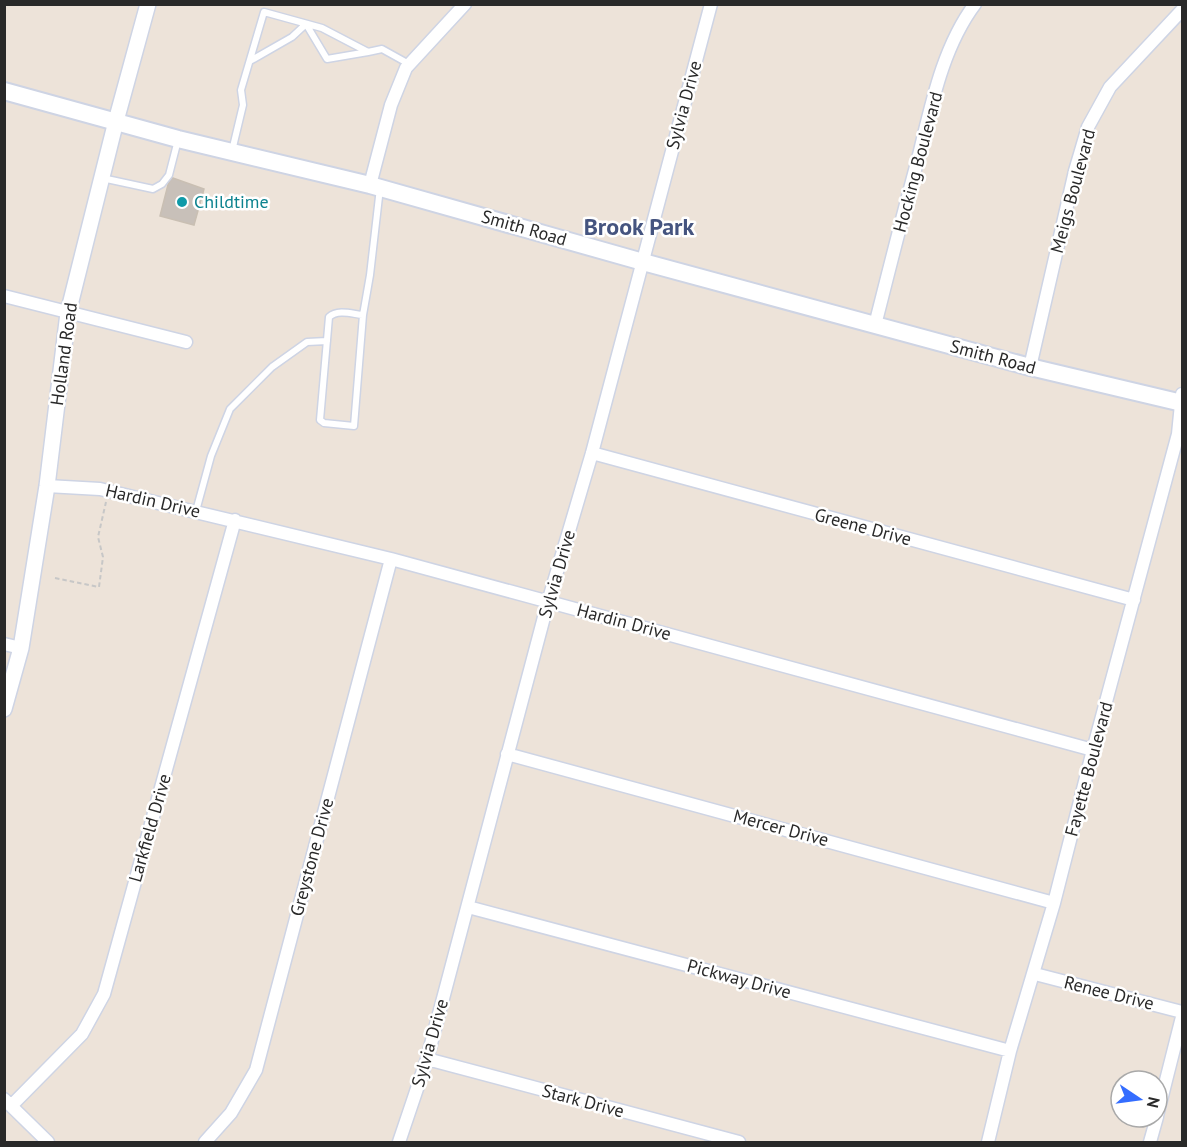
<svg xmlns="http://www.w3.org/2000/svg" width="1187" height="1147" font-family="'PT Sans',sans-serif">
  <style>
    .building { fill: #c8c0b9; stroke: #c9bfb3; stroke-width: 1.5 }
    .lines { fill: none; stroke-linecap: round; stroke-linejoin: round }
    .service-casing { stroke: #ced4e4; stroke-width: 9 }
    .minor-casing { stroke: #ced4e4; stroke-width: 15 }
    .tertiary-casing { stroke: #ced4e4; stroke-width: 18 }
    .secondary-casing { stroke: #ced4e4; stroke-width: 20 }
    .path { stroke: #c7c7c7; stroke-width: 2; stroke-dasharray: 4.5 3; stroke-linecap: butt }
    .service { stroke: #fff; stroke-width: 6 }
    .minor { stroke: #fff; stroke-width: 12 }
    .tertiary { stroke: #fff; stroke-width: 15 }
    .secondary { stroke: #fff; stroke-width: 16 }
    .culture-dot { fill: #0f9aa8; stroke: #fff; stroke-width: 2 }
    .labels { text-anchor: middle; stroke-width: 5; stroke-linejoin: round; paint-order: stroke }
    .street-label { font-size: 18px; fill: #292929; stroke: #fff }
    .culture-label { font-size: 18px; fill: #0d838f; stroke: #fff; text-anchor: start }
    .district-label { font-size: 24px; font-weight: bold; fill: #45547f; stroke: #fff }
  </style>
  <rect width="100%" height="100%" fill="#ede3d9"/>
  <path class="building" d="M170,177L204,189L194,225L160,216Z"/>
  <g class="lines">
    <g class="service-casing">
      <path id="service" d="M250,61L292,37L306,24L327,59L368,52
        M232,151L243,105L241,90L264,12L322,28L368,52L382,49L409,64
        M102,178L153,189L162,184L169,175L178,140
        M363,315L354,426L324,423L320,420L329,317C338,309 352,314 363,315L370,275L380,188
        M196,511L211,456L230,409L272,367L307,342L327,341"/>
    </g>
    <g class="minor-casing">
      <path id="minor" d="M370,185L391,105L406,68L465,4
        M4,296L186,342
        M875,325C889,270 903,214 918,159C931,107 942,48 975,4
        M1030,367L1075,171L1088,127L1110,87L1182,10
        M592,453L1134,600
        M47,486L100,489L391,559L1093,750
        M4,644L21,648
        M507,754L1054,903
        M468,907L1010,1051
        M1035,974L1182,1012
        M427,1059L739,1142
        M4,1099L48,1142
        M11,1106L82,1034L104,994L235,520
        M1157,1116L1182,1017
        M205,1142L231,1113L256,1070L391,559
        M399,1142L427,1059L548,602L592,453L711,4
        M988,1142L1010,1051L1054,903L1093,750L1178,434L1182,394
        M1150,1142L1157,1117"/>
    </g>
    <g class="tertiary-casing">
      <path id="tertiary" d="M4,709L21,648L47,486L68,313L116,121L148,4"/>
    </g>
    <g class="secondary-casing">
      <path id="secondary" d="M4,91L178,139L370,185L643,262L1030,367L1182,403"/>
    </g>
    <path class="path" d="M55,578L99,587L103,557L98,537L106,502"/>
    <use href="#service" class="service"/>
    <use href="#minor" class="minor"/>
    <use href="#tertiary" class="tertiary"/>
    <use href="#secondary" class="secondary"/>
  </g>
  <circle class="culture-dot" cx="182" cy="202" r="6"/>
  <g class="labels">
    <g class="street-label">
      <text transform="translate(684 105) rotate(-75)" y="6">Sylvia Drive</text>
      <text transform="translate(918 162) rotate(-75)" y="6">Hocking Boulevard</text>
      <text transform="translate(1073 191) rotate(-75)" y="6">Meigs Boulevard</text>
      <text transform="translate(524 228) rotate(16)" y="6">Smith Road</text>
      <text transform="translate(64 354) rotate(-82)" y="6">Holland Road</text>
      <text transform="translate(993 357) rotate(15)" y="6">Smith Road</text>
      <text transform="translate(153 501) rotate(13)" y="6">Hardin Drive</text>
      <text transform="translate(863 527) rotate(15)" y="6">Greene Drive</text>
      <text transform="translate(557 574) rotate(-74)" y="6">Sylvia Drive</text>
      <text transform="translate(624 622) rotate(15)" y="6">Hardin Drive</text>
      <text transform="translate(1089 769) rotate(-75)" y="6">Fayette Boulevard</text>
      <text transform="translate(150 828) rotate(-74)" y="6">Larkfield Drive</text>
      <text transform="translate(781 828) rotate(15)" y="6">Mercer Drive</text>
      <text transform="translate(312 857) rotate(-75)" y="6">Greystone Drive</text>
      <text transform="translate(739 979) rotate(15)" y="6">Pickway Drive</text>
      <text transform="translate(1109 993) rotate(14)" y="6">Renee Drive</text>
      <text transform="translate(430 1043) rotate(-74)" y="6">Sylvia Drive</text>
      <text transform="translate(583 1101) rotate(15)" y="6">Stark Drive</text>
    </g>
    <g class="culture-label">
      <text x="194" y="208">Childtime</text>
    </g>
    <g class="district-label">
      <text x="639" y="235">Brook Park</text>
    </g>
  </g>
  <rect width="1187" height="1147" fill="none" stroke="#292929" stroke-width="12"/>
  <g transform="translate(1139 1099) rotate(103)"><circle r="28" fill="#ffffff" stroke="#a9a9a9" stroke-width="1.5"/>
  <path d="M0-4.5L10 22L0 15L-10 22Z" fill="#346dff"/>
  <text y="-9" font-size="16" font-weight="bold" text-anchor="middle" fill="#292929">N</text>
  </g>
</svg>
